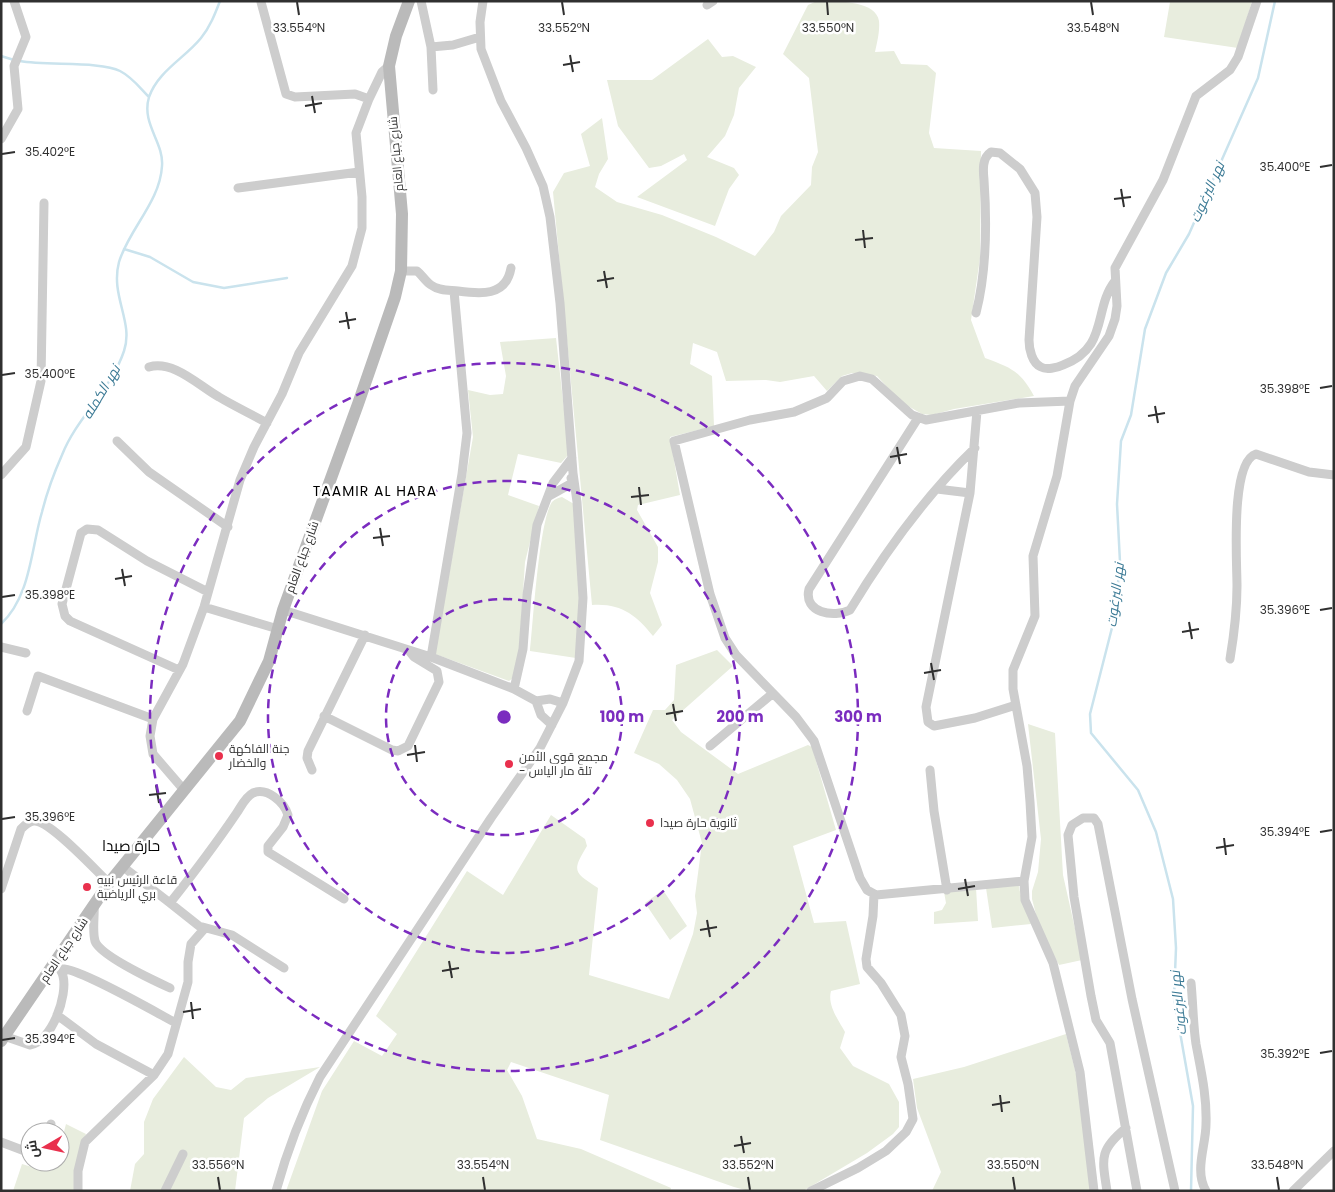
<svg xmlns="http://www.w3.org/2000/svg" width="1335" height="1192" font-family="Poppins,Cairo,sans-serif">
  <style>
    .green { fill: #e8edde }
    .lines { fill: none; stroke-linecap: round; stroke-linejoin: round }
    .stream { stroke: #cae3ed; stroke-width: 2.5 }
    .minor { stroke: #cdcdcd; stroke-width: 9 }
    .secondary { stroke: #bababa; stroke-width: 12 }
    .ticks { fill: none; stroke: #303030; stroke-width: 2 }
    .ring { fill: none; stroke: #7b2cbf; stroke-width: 2.5; stroke-dasharray: 9 6 }
    .poi-dot { fill: #e9304d; stroke: #fff; stroke-width: 2 }
    .labels { text-anchor: middle; stroke-width: 5; stroke-linejoin: round; paint-order: stroke }
    .street-label { font-size: 12px; fill: #303030; stroke: #fff }
    .poi-label { font-size: 12px; fill: #303030; stroke: #fff; text-anchor: start }
    .water-label { font-size: 14px; font-style: italic; fill: #3b7a95; stroke: #fff }
    .neighbourhood-label { font-size: 14px; letter-spacing: 1px; fill: #000; stroke: #fff }
    .quarter-label { font-size: 15px; fill: #000; stroke: #fff }
    .ticks-label { font-size: 12px; text-anchor: middle; fill: #303030; stroke: #fff; stroke-width: 5; stroke-linejoin: round; paint-order: stroke }
    .centre { fill: #7b2cbf; stroke: #fff; stroke-width: 2.5 }
    .ring-label { font-size: 15px; text-anchor: middle; font-weight: bold; fill: #7b2cbf; stroke: #fff; stroke-width: 5; stroke-linejoin: round; paint-order: stroke }
  </style>
  <rect width="100%" height="100%" fill="#fff"/>
  <path class="green" d="M817,1C835,1 876,0 879,21C880,31 877,43 875,52L894,51L901,64L927,65L936,73L929,133L934,148L981,151L980,258L971,320L985,358C1012,368 1020,371 1034,396L954,409L932,415L922,414L901,402L877,376L852,373L842,376L827,391L814,376L780,382L766,380L726,381L717,352L693,343L690,364L712,376L714,426L670,437L680,495L638,505L637,510L658,547V562L650,593L662,625L653,636C636,615 621,603 592,605L553,192L564,173L590,166L581,134L602,118L608,159L599,174L595,187L617,202L662,215L716,237L755,256L774,232L781,216L811,185L812,167L818,152L809,78L783,54L808,5Z
    M1252,1L1238,48L1164,37L1170,2Z
    M708,39L722,57L733,56L756,67L739,88L734,115L725,136L707,157L734,168L739,175L729,189L715,226L637,197L687,160L684,154L661,166L649,168L618,126L607,80H652Z
    M556,338L569,454L561,463L518,454L508,495L539,506L525,562L519,652L513,678L509,681L435,654L473,437L468,390L490,395L503,394L506,376L500,342Z
    M562,497L574,504L580,605L576,658L530,651C533,624 539,521 552,502C555,499 558,498 562,497Z
    M717,650L733,666L672,720L681,732L738,774L808,745L812,747L836,830L793,846L814,923L846,921L860,984L831,991C827,1005 839,1021 845,1032L840,1048L853,1066L889,1084L899,1102V1127L893,1134L867,1153L803,1191H749L734,1187L600,1140L609,1095L511,1062L507,1070L522,1096L537,1139L581,1149L671,1188L670,1191H286L322,1091L354,1041L382,1056L397,1034L376,1016L467,871L503,895L551,815L585,839L587,846C572,871 573,872 598,888L589,975L669,999L693,934L697,913L695,896L702,843L690,799L677,780L659,764L634,753L653,710H665L674,700L676,665Z
    M1028,724L1055,733L1063,875L1082,960L1059,965L1039,926L1032,899V891L1038,872L1041,839Z
    M1019,885C1020,899 1027,911 1031,924L992,928L986,888Z
    M976,888L978,921L934,924V912L942,910L946,903L944,892Z
    M663,890L687,926L670,940L645,903Z
    M1066,1034L1079,1086L1090,1191H932L941,1172L917,1108L913,1079L964,1067Z
    M184,1057L216,1087L231,1090L246,1078L320,1067L268,1098L244,1118L235,1191H130L135,1164L144,1154V1122L153,1099Z
    M66,1124L86,1134L79,1149L76,1191H13L22,1164L45,1171L54,1169L56,1162H60V1147Z"/>
  <g class="lines">
    <path class="stream" d="M1,56L14,60
      M20,61C46,66 101,61 120,71C132,77 140,88 149,97
      M124,249L150,257L193,282L224,288L287,278
      M1,624C31,596 31,548 42,512C47,492 54,473 62,455C77,417 111,390 124,351C134,322 110,296 119,262C129,229 160,202 162,166C164,142 141,124 149,97C158,71 185,58 201,38C210,27 215,14 220,1
      M1191,1191L1193,1106L1174,998L1176,948L1173,899L1156,832L1138,790L1091,733L1090,714L1115,616L1120,562L1117,504L1121,441L1131,415L1145,329L1166,273L1189,234L1258,78L1275,1"/>
    <path class="minor" d="M421,1L431,47L453,45L480,37
      M261,2L286,94L295,97L355,94L369,99
      M707,5L713,1
      M431,47L433,90
      M1,139L18,109L14,66L26,37L14,1
      M238,188L359,172
      M401,271H417C422,275 426,282 431,285C439,291 449,290 458,291C480,294 506,297 511,268
      M976,313C987,270 987,224 984,180C983,170 982,158 991,152L1000,153L1020,169L1035,193L1037,217L1029,340C1029,349 1032,363 1041,367C1046,370 1057,368 1063,365C1109,348 1093,309 1115,281
      M149,367C174,360 199,386 219,397C234,406 251,414 267,423
      M977,411L970,493L926,707L928,722L934,726L975,718L1016,705
      M918,418L809,589C803,613 834,618 850,610C885,552 926,495 975,448
      M117,441L149,472L228,527
      M1,475L26,447L41,381L44,203
      M937,489L970,493
      M549,496L574,482L571,478
      M204,607L278,629
      M283,610L431,657L514,689L536,701L550,699L563,703
      M1,647L26,653
      M431,657L462,474L467,433L454,291
      M1230,659C1234,635 1237,611 1237,586C1237,562 1230,462 1256,454L1309,472L1334,475
      M179,670L70,621L65,616L62,604L81,533L87,529L98,530L147,561L208,592
      M514,689L523,649L527,595L537,525L553,483L572,458
      M536,701L541,715L552,725
      M27,711L38,676L153,719
      M324,716L392,750L398,751L408,746L439,682L437,671L414,657L410,652
      M710,746L772,694
      M312,770L307,758L308,751L365,635
      M930,770L934,811L947,890
      M184,790L153,754L150,736L153,719L183,664L204,607L240,480L254,447L282,394L299,353L352,266L362,228V197L356,133L369,99L382,72L389,66
      M122,866L170,903C193,874 215,845 236,814C241,807 245,797 253,793C267,787 284,802 288,815L283,827L268,846V852L344,899
      M1024,881L876,895L867,890L860,878L814,741L796,717L736,655L725,638L710,594L674,441L750,420L794,412L827,398L843,381L860,376L872,379L912,415L926,420L1019,403L1070,401
      M1,889L21,829C25,825 29,821 34,821C50,820 96,871 109,883
      M170,903L199,926L232,935L284,968
      M94,905C95,916 92,930 95,941C100,956 155,981 170,988
      M60,969C74,965 157,1013 176,1023
      M1191,983C1193,1003 1193,1024 1196,1044C1201,1071 1207,1096 1206,1124C1206,1146 1194,1170 1206,1191
      M57,1015L96,1044L154,1075
      M1,1033L4,1036L30,1045C52,1042 68,995 63,976C62,971 58,967 55,963
      M47,1132L51,1124
      M1,1142L30,1153
      M78,1191V1171L85,1142L154,1075L168,1054L188,982V962L191,944L205,928
      M165,1191L183,1154
      M276,1191C287,1151 301,1114 320,1077L491,818L540,748L563,703L579,661L583,598L577,502L573,473L560,303L550,217L543,186L526,148L501,101L481,49L480,22L483,1
      M811,1191L858,1168L886,1151L906,1132L913,1119L908,1084L901,1057L905,1036L901,1015L881,983L867,967L866,959L873,916L874,894
      M1094,1191L1080,1072L1053,963L1025,900L1024,881L1032,837L1030,802L1027,766L1013,689V670L1035,616L1033,556L1057,476L1070,401L1075,386L1109,336L1115,319L1117,306L1115,268L1163,180L1196,96L1230,70L1238,57L1257,1
      M1107,1191C1102,1158 1099,1150 1126,1128
      M1137,1191L1110,1043L1096,1020L1091,996L1074,897L1068,835L1072,825L1083,818H1094L1098,824L1132,999L1175,1191
      M1293,1191L1334,1151"/>
    <path class="secondary" d="M1,1041L109,883L240,721L269,661L283,610L358,404L395,297L401,271L402,214L389,66L396,36L409,1"/>
  </g>
  <path class="ticks" d="M297,2L299,15M562,2L564,15M827,2L828,15M1091,2L1093,15M570,55L573,72M563,65L580,62M312,96L315,113M305,106L322,103M2,154L15,152M1320,167L1332,165M1121,189L1124,207M1114,199L1131,197M863,230L865,248M855,240L873,238M604,271L607,288M597,281L614,278M346,312L349,329M339,322L356,319M2,375L15,373M1320,388L1332,386M1155,406L1158,423M1148,416L1165,413M897,447L900,464M890,457L907,454M639,487L641,505M631,497L649,495M380,528L383,546M373,538L390,536M122,569L125,586M115,579L132,576M2,597L15,595M1320,610L1332,608M1189,622L1192,639M1182,632L1199,629M931,663L934,680M924,673L941,670M673,704L676,721M666,714L683,711M415,745L417,762M407,755L425,752M156,785L159,803M149,795L166,793M2,819L15,817M1320,832L1332,830M1224,838L1226,855M1216,848L1234,845M965,879L968,896M958,889L975,886M707,920L710,937M700,930L717,927M449,961L452,978M442,971L459,968M191,1002L193,1019M183,1012L201,1009M2,1040L15,1038M1320,1053L1332,1051M1000,1095L1002,1112M992,1105L1010,1102M741,1136L744,1153M734,1146L751,1143M218,1177L220,1190M483,1177L485,1190M748,1177L750,1190M1013,1177L1015,1190M1277,1177L1279,1190"/>
  <g class="ring">
    <circle cx="504" cy="717" r="118"/>
    <circle cx="504" cy="717" r="236"/>
    <circle cx="504" cy="717" r="354"/>
  </g>
  <g class="poi-dot">
    <circle cx="219" cy="756" r="5"/>
    <circle cx="509" cy="764" r="5"/>
    <circle cx="650" cy="823" r="5"/>
    <circle cx="87" cy="887" r="5"/>
  </g>
  <g class="labels">
    <g class="street-label">
      <text transform="translate(396 154) rotate(-95)" y="4">شارع جباع العام</text>
      <text transform="translate(302 557) rotate(-70)" y="4">شارع جباع العام</text>
      <text transform="translate(64 950) rotate(-56)" y="4">شارع جباع العام</text>
    </g>
    <g class="poi-label">
      <text x="229" y="753">جنة الفاكهة<tspan x="229" dy="14">والخضار</tspan></text>
      <text x="519" y="761">مجمع قوى الأمن<tspan x="519" dy="14">- تلة مار الياس</tspan></text>
      <text x="660" y="827">ثانوية حارة صيدا</text>
      <text x="97" y="884">قاعة الرئيس نبيه<tspan x="97" dy="14">بري الرياضية</tspan></text>
    </g>
    <g class="water-label">
      <text transform="translate(1207 192) rotate(-66)" y="5">نهر البرغوت</text>
      <text transform="translate(101 392) rotate(-59)" y="5">نهر الكمله</text>
      <text transform="translate(1115 595) rotate(-83)" y="5">نهر البرغوت</text>
      <text transform="translate(1178 1003) rotate(-96)" y="5">نهر البرغوت</text>
    </g>
    <g class="neighbourhood-label">
      <text x="375" y="496">TAAMIR AL HARA</text>
    </g>
    <g class="quarter-label">
      <text x="131" y="851">حارة صيدا</text>
    </g>
  </g>
  <g class="ticks-label">
    <text x="299" y="32">33.554°N</text>
    <text x="564" y="32">33.552°N</text>
    <text x="828" y="32">33.550°N</text>
    <text x="1093" y="32">33.548°N</text>
    <text x="50" y="156">35.402°E</text>
    <text x="1285" y="171">35.400°E</text>
    <text x="50" y="378">35.400°E</text>
    <text x="1285" y="393">35.398°E</text>
    <text x="50" y="599">35.398°E</text>
    <text x="1285" y="614">35.396°E</text>
    <text x="50" y="821">35.396°E</text>
    <text x="1285" y="836">35.394°E</text>
    <text x="50" y="1043">35.394°E</text>
    <text x="1285" y="1058">35.392°E</text>
    <text x="218" y="1169">33.556°N</text>
    <text x="483" y="1169">33.554°N</text>
    <text x="748" y="1169">33.552°N</text>
    <text x="1013" y="1169">33.550°N</text>
    <text x="1277" y="1169">33.548°N</text>
  </g>
  <circle cx="504" cy="717" r="8" class="centre"/>
  <g class="ring-label">
    <text x="622" y="722">100 m</text>
    <text x="740" y="722">200 m</text>
    <text x="858" y="722">300 m</text>
  </g>
  <rect width="1335" height="1192" fill="none" stroke="#303030" stroke-width="5"/>
  <g transform="translate(45 1147) rotate(261)"><circle r="24" fill="#ffffff" stroke="#acacac"/>
  <path d="M0-4L9 19L0 12L-9 19Z" fill="#e9304d"/>
  <text y="-8" font-size="14" font-weight="bold" text-anchor="middle" fill="#303030">ش</text>
  </g>
</svg>
